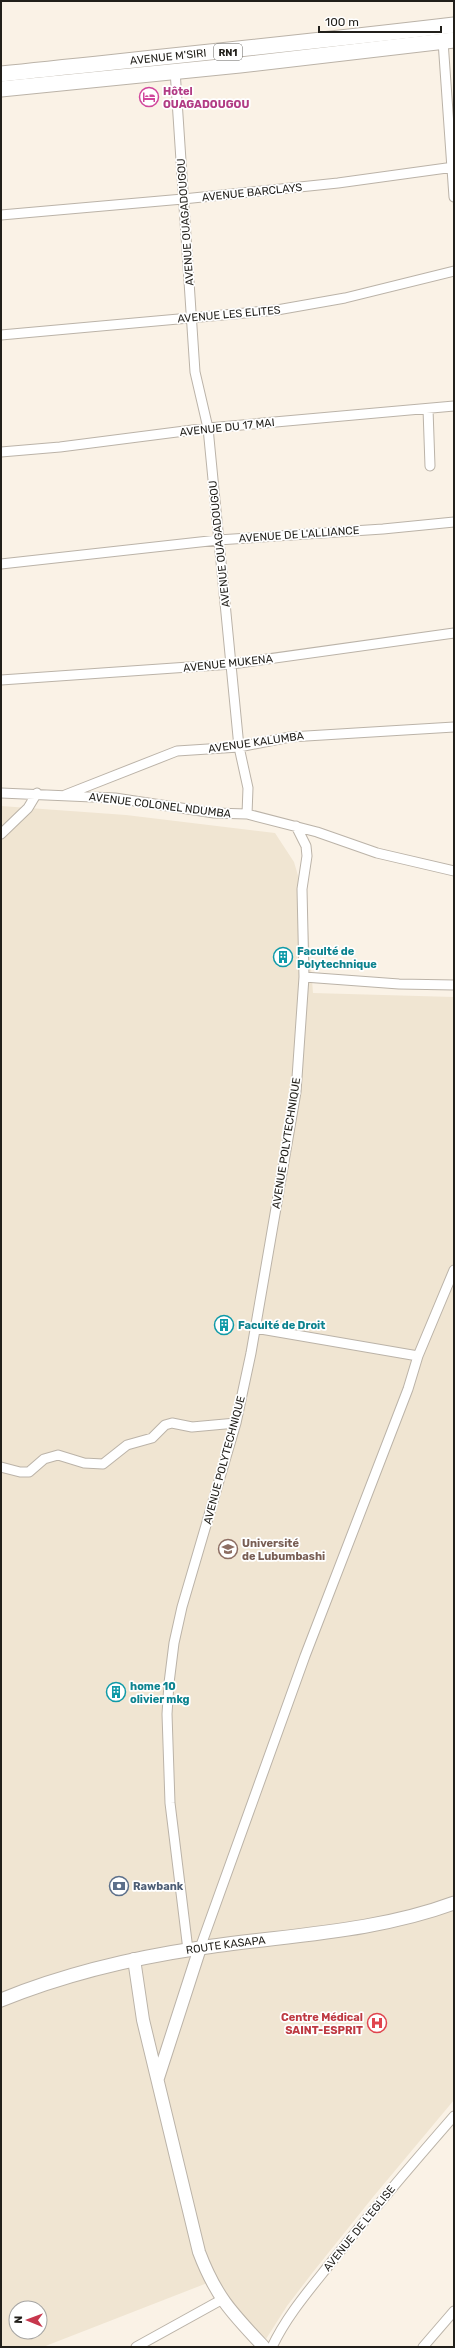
<svg xmlns="http://www.w3.org/2000/svg" width="455" height="2348" font-family="Rubik,sans-serif">
  <style>
    .built { fill: #f0e5d2; fill-rule: evenodd }
    .lines { fill: none; stroke-linecap: round; stroke-linejoin: round }
    .minor-casing { stroke: #bbb3a8; stroke-width: 11 }
    .tertiary-casing { stroke: #bbb3a8; stroke-width: 14 }
    .secondary-casing { stroke: #bbb3a8; stroke-width: 15 }
    .trunk-casing { stroke: #bbb3a8; stroke-width: 17 }
    .minor { stroke: #fff; stroke-width: 9 }
    .tertiary { stroke: #fff; stroke-width: 12 }
    .secondary { stroke: #fff; stroke-width: 13 }
    .trunk { stroke: #fff; stroke-width: 15 }
    .labels { text-anchor: middle; stroke-width: 3.5; stroke-linejoin: round; paint-order: stroke }
    .shield { fill: #fff; stroke: #64625f; stroke-width: 1 }
    .shield-label { font-size: 10px; font-weight: bold; fill: #211f1a }
    .street-label { font-size: 11px; fill: #211f1a; stroke: #fff }
    .hotel-label { font-size: 11px; font-weight: bold; fill: #b23c85; stroke: #fff; text-anchor: start }
    .culture-label { font-size: 11px; font-weight: bold; fill: #0d838f; stroke: #fff; text-anchor: start }
    .education-label { font-size: 11px; font-weight: bold; fill: #785e54; stroke: #fff; text-anchor: start }
    .service-label { font-size: 11px; font-weight: bold; fill: #4e5e75; stroke: #fff; text-anchor: start }
    .health-label { font-size: 11px; font-weight: bold; fill: #be3a42; stroke: #fff; text-anchor: end }
  </style>
  <rect width="100%" height="100%" fill="#faf2e6"/>
  <path class="built" d="M1,806L126,815L275,833L294,862L306,903L313,993L454,997V2100L373,2197L313,2272L287,2306L266,2339L239,2315L215,2280L43,2347H1ZM16,2308H40V2332H16Z"/>
  <g class="lines">
    <g class="minor-casing">
      <path id="minor" d="M443,41L454,197
        M175,70L195,372L208,428L239,747L248,788L247,814L317,832L377,853L454,871
        M1,215L183,199L338,183L454,167
        M1,335L277,310L345,298L454,271
        M428,409L430,466
        M1,452L60,447L208,428L454,406
        M1,564L218,540L383,529L454,522
        M1,680L232,664L454,633
        M1,793L115,798L214,813L247,814
        M65,795L177,751L239,747L290,737L454,727
        M1,834L28,808L37,793
        M304,977L399,984L454,985
        M255,1328L418,1356
        M1,1467L20,1472H29L44,1459L58,1455L84,1463L103,1464L127,1445L152,1438L165,1425L172,1423L192,1427L236,1423
        M200,1948L305,1656L408,1389L418,1356L454,1270
        M188,1950L170,1803L167,1714L169,1683L174,1643L182,1607L236,1423L251,1353L296,1092L304,977L302,889L307,856L306,846L296,826
        M136,2347L221,2300
        M272,2347C287,2315 311,2288 333,2260C372,2211 413,2163 454,2116
        M423,2347L454,2311"/>
    </g>
    <g class="tertiary-casing">
      <path id="tertiary" d="M134,1959L143,2020L199,2252C216,2297 232,2313 264,2347
        M158,2078L200,1948"/>
    </g>
    <g class="secondary-casing">
      <g id="secondary">
        <path id="s1" d="M1,2000C65,1974 132,1958 200,1948C285,1935 373,1933 454,1903"/>
      </g>
    </g>
    <g class="trunk-casing">
      <g id="trunk">
        <path id="s2" d="M1,74C152,58 303,43 454,25"/>
        <path d="M1,89L240,65L454,40"/>
      </g>
    </g>
    <use href="#minor" class="minor"/>
    <use href="#tertiary" class="tertiary"/>
    <use href="#secondary" class="secondary"/>
    <use href="#trunk" class="trunk"/>
  </g>
  <defs>
    <g id="hotel-ring" transform="scale(1)"><circle r="9.5" fill="#fff" stroke="#d1479c" stroke-width="1.5"/><path d="M-6-4.5h1.5V1H6V5H4.5V3h-9V5H-6ZM-4 0a1.8 1.8 0 1 1 3.6 0ZM.5 0V-2.5h3Q6-2.5 6 0Z" fill="#d1479c"/></g>
    <g id="building-ring" transform="scale(1)"><circle r="9.5" fill="#fff" stroke="#0f9aa8" stroke-width="1.5"/><path d="M-4-6H4V6H1V3H-1V6H-4ZM-2.5-4.3h1.7v1.8h-1.7ZM.8-4.3h1.7v1.8H.8ZM-2.5-1h1.7V.8h-1.7ZM.8-1h1.7V.8H.8Z" fill="#0f9aa8"/></g>
    <g id="university-ring" transform="scale(1)"><circle r="9.5" fill="#fff" stroke="#8d6e63" stroke-width="1.5"/><path d="M0-5L7-2L0 1L-7-2ZM-4 1L0 2.5L4 1V4Q0 6-4 4Z" fill="#8d6e63"/></g>
    <g id="bank-ring" transform="scale(1)"><circle r="9.5" fill="#fff" stroke="#5c6f8a" stroke-width="1.5"/><path d="M-6-4H6V4H-6ZM0-2.3a2.3 2.3 0 1 0 0 4.6a2.3 2.3 0 1 0 0-4.6Z" fill="#5c6f8a"/></g>
    <g id="hospital-ring" transform="scale(1)"><circle r="9.5" fill="#fff" stroke="#e0444e" stroke-width="1.5"/><path d="M-5-5h3v3.5h4V-5h3V5h-3V1.5h-4V5h-3Z" fill="#e0444e"/></g>
  </defs>
  <g fill-rule="evenodd">
    <use href="#hotel-ring" x="149" y="97"/>
    <use href="#building-ring" x="283" y="957"/>
    <use href="#building-ring" x="224" y="1325"/>
    <use href="#university-ring" x="228" y="1549"/>
    <use href="#building-ring" x="116" y="1692"/>
    <use href="#bank-ring" x="119" y="1886"/>
    <use href="#hospital-ring" x="377" y="2023"/>
  </g>
  <g class="labels">
    <rect class="shield" x="214" y="44" width="28" height="16" rx="3"/>
    <g class="shield-label">
      <text x="228" y="56">RN1</text>
    </g>
    <g class="street-label">
      <text dy="4" stroke="none"><textPath href="#s2" startOffset="168">AVENUE M'SIRI</textPath></text>
      <text transform="translate(252 192) rotate(-6)" y="4">AVENUE BARCLAYS</text>
      <text transform="translate(185 222) rotate(-94)" y="4">AVENUE OUAGADOUGOU</text>
      <text transform="translate(229 314) rotate(-5)" y="4">AVENUE LES ELITES</text>
      <text transform="translate(227 427) rotate(-6)" y="4">AVENUE DU 17 MAI</text>
      <text transform="translate(299 534) rotate(-4)" y="4">AVENUE DE L'ALLIANCE</text>
      <text transform="translate(219 544) rotate(-96)" y="4">AVENUE OUAGADOUGOU</text>
      <text transform="translate(228 663) rotate(-6)" y="4">AVENUE MUKENA</text>
      <text transform="translate(256 742) rotate(-8)" y="4">AVENUE KALUMBA</text>
      <text transform="translate(160 805) rotate(7)" y="4">AVENUE COLONEL NDUMBA</text>
      <text transform="translate(286 1143) rotate(-81)" y="4">AVENUE POLYTECHNIQUE</text>
      <text transform="translate(224 1460) rotate(-75)" y="4">AVENUE POLYTECHNIQUE</text>
      <text dy="4" stroke="none"><textPath href="#s1" startOffset="232">ROUTE KASAPA</textPath></text>
      <text transform="translate(359 2228) rotate(-51)" y="4">AVENUE DE L'EGLISE</text>
    </g>
    <g class="hotel-label">
      <text x="163" y="95">Hôtel<tspan x="163" dy="13">OUAGADOUGOU</tspan></text>
    </g>
    <g class="culture-label">
      <text x="297" y="955">Faculté de<tspan x="297" dy="13">Polytechnique</tspan></text>
      <text x="238" y="1329">Faculté de Droit</text>
      <text x="130" y="1690">home 10<tspan x="130" dy="13">olivier mkg</tspan></text>
    </g>
    <g class="education-label">
      <text x="242" y="1547">Université<tspan x="242" dy="13">de Lubumbashi</tspan></text>
    </g>
    <g class="service-label">
      <text x="133" y="1890">Rawbank</text>
    </g>
    <g class="health-label">
      <text x="363" y="2021">Centre Médical<tspan x="363" dy="13">SAINT-ESPRIT</tspan></text>
    </g>
  </g>
  <rect width="455" height="2348" fill="none" stroke="#211f1a" stroke-width="4"/>
  <g transform="translate(28 2320) rotate(271)"><circle r="19" fill="#ffffff" stroke="#a6a5a3"/>
  <path d="M0-3L7 15L0 10L-7 15Z" fill="#c7374d"/>
  <text y="-6" font-size="11" font-weight="bold" text-anchor="middle" fill="#211f1a">N</text>
  </g>
  <path d="M319 26v6h122v-6" fill="none" stroke="#211f1a" stroke-width="2"/>
  <text x="325" y="26" font-size="12" fill="#211f1a" stroke="#ffffff" stroke-width="3" paint-order="stroke">100 m</text>
</svg>
